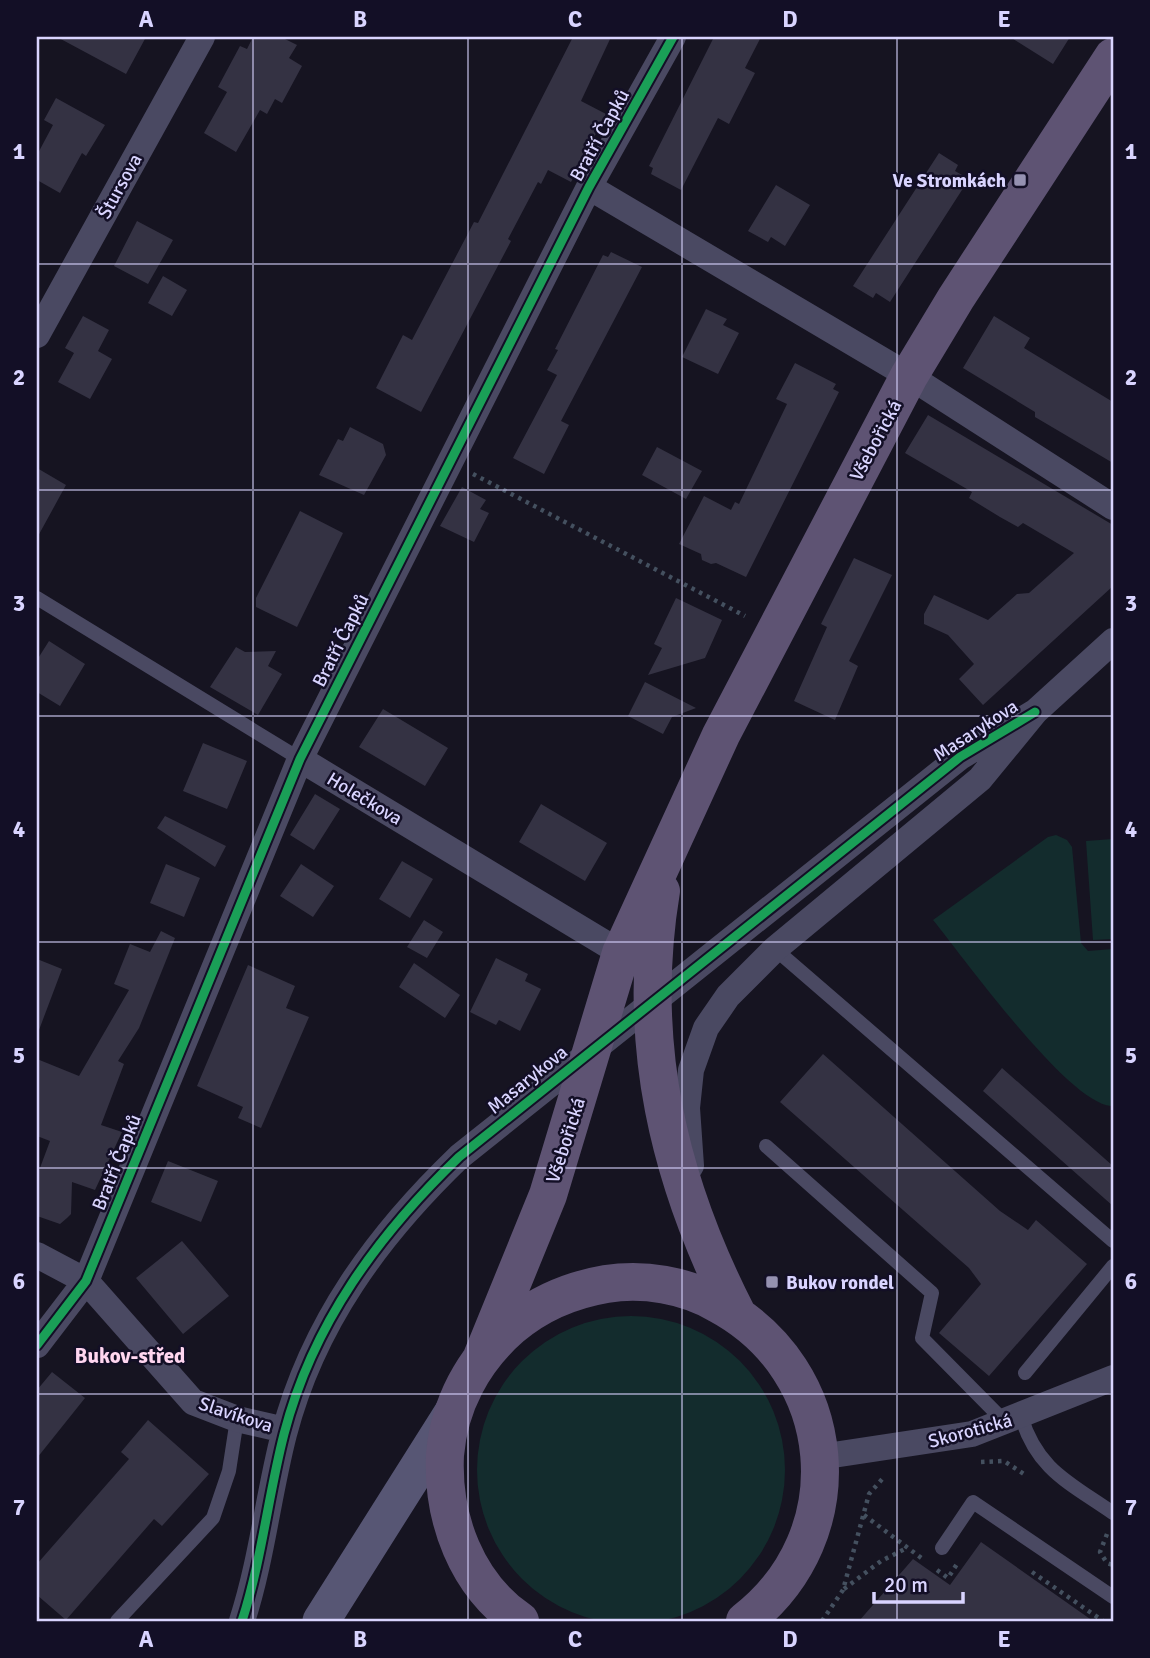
<svg xmlns="http://www.w3.org/2000/svg" width="1150" height="1658" font-family="Signika,sans-serif">
  <style>
    .green { fill: #132c2d }
    .building { fill: #343243 }
    .lines { fill: none; stroke-linecap: round; stroke-linejoin: round }
    .path { stroke: #44505f; stroke-width: 4.5; stroke-dasharray: 3.5 5; stroke-linecap: butt }
    .lane { stroke: #4a4962; stroke-width: 14 }
    .street { stroke: #4a4962; stroke-width: 26 }
    .secondary { stroke: #575674; stroke-width: 37 }
    .primary { stroke: #5e5373; stroke-width: 38 }
    .cycleway-casing { stroke: #130f26; stroke-width: 13 }
    .cycleway { stroke: #1a9f57; stroke-width: 9 }
    .grid { fill: none; stroke: #d9d4ff; stroke-width: 2; stroke-opacity: 0.55 }
    .poi-dot { fill: #9591b1; stroke: #130f26; stroke-width: 2.5 }
    .labels { text-anchor: middle; stroke-width: 5; stroke-linejoin: round; paint-order: stroke }
    .street-label { font-size: 19px; fill: #d9d4ff; stroke: #130f26 }
    .poi-label { font-size: 19px; font-weight: bold; fill: #d9d4ff; stroke: #130f26; text-anchor: end }
    .neighbourhood-label { font-size: 21px; font-weight: bold; fill: #ffd6f0; stroke: #130f26 }
    .neatline { fill: none; stroke: #d9d4ff; stroke-width: 2.5 }
    .grid-label { font-size: 23px; text-anchor: middle; font-weight: bold; fill: #d9d4ff }
  </style>
  <rect width="100%" height="100%" fill="#161421"/>
  <path class="green" d="M1056,835L1067,840L1072,847L1081,943L1088,951L1113,949V1103L1111,1106C1067,1102 964,958 933,920L1048,837Z
    M1113,839V939L1093,940L1086,841Z
    M477 1470a154 154 0 1 1 308 0a154 154 0 1 1-308 0Z"/>
  <path class="building" d="M57,37H146L126,74Z
    M253,37H281L297,45L289,58L302,66L282,103L275,99L267,114L260,110L236,152L204,133L227,92L218,87L240,46L247,49Z
    M573,37H611L581,101L606,114L571,182L548,170L541,184L538,182L508,239L511,241L421,412L376,388L403,335L412,340L474,222L478,223Z
    M714,37H761L745,68L755,73L729,124L718,118L681,190L651,174L653,168L649,166Z
    M1010,37H1070L1053,64Z
    M56,98L105,125L86,156L82,153L60,193L37,180V155L53,125L44,120Z
    M939,153L958,165L955,171L969,179L890,302L876,293L873,298L853,286Z
    M776,185L810,205L785,246L771,237L768,242L748,231Z
    M137,221L173,240L148,284L114,266Z
    M611,252L642,267L561,421L569,425L544,474L513,458L557,375L547,370L558,350L555,349L603,255L608,257Z
    M163,276L187,290L172,316L148,303Z
    M706,309L727,319L723,325L739,333L718,374L682,357Z
    M83,316L109,330L98,351L112,359L90,399L58,382L74,353L65,348Z
    M994,316L1030,338L1024,348L1113,402V463L1035,417V412L963,368Z
    M795,363L836,384L833,389L839,392L746,577L716,563L711,564L702,560L701,554L679,544L704,496L731,510L735,502L739,504L787,404L776,399Z
    M928,415L1113,525V586L983,705L959,679L974,664L948,635L924,624V614L934,595L988,620L1017,594L1029,593L1074,553L1023,523L1018,527L1000,517L969,498L972,492L905,453Z
    M350,427L383,444L386,455L364,495L319,475L338,439L343,441Z
    M657,447L702,471L686,499L642,475Z
    M37,468L66,485L37,538Z
    M462,487L486,500L480,509L489,513L474,542L440,526Z
    M300,511L343,533L297,627L256,607V598Z
    M854,558L892,575L849,661L858,666L835,720L794,701L827,627L821,624Z
    M676,598L722,620L705,658L648,675L662,648L654,644Z
    M49,641L85,664L60,706L37,692V660Z
    M236,647L245,652L276,651L268,666L282,674L258,715L210,687Z
    M645,682L696,708L672,717L663,734L628,716Z
    M383,709L448,748L425,786L359,747Z
    M203,743L247,761L227,809L183,791Z
    M315,794L340,809L314,850L290,835Z
    M541,804L607,843L585,881L519,842Z
    M165,816L226,846L215,867L157,828Z
    M402,861L433,879L410,918L379,899Z
    M166,864L200,878L184,917L150,903Z
    M301,864L334,886L313,917L280,896Z
    M424,920L443,932L427,958L407,947Z
    M161,931L175,938L139,1028L118,1061L124,1064L101,1125L122,1132L95,1190L72,1182L71,1214L67,1218L60,1224L37,1216V1176L50,1141L37,1136V1059L79,1076L129,990L114,984L130,944L150,952Z
    M496,958L528,974L525,981L541,989L520,1031L499,1020L496,1025L470,1012Z
    M37,959L62,969L39,1030H37Z
    M414,963L460,995L445,1018L399,987Z
    M248,965L295,986L286,1008L309,1017L261,1128L238,1118L243,1107L197,1086Z
    M823,1054L1000,1211L1028,1230L1036,1220L1087,1264L989,1376L939,1333L981,1284L969,1268L780,1102Z
    M1002,1068L1113,1166V1206L983,1091Z
    M168,1161L218,1181L201,1222L151,1202Z
    M182,1241L229,1296L183,1334L136,1278Z
    M52,1372L85,1398L37,1458V1390Z
    M148,1420L209,1474L162,1526L154,1519L66,1620L37,1595V1564L129,1459L121,1452Z
    M981,1542L1093,1621H859L913,1559L950,1585Z"/>
  <g class="lines">
    <path class="path" d="M473,474L745,616
      M981,1462L1004,1461L1027,1476
      M864,1515L924,1560
      M1107,1534L1100,1552L1107,1563L1113,1565
      M937,1570L948,1578L957,1564
      M1032,1572L1103,1621
      M844,1589L881,1561L907,1548
      M822,1621L843,1590L869,1494L884,1477"/>
    <path class="lane" d="M37,598L300,759
      M775,949L1113,1241
      M766,1146L932,1293L922,1338L1005,1422
      M1025,1373L1113,1266
      M1021,1416C1037,1470 1070,1483 1113,1513
      M942,1548L973,1502L1113,1597
      M117,1621L213,1518L229,1471L237,1419"/>
    <path class="street" d="M589,187L909,376L1113,507
      M37,335L202,37
      M300,759L621,953
      M691,1166L687,1108L691,1070L706,1028L728,996L775,949L980,779L1035,712L1113,641
      M37,1255L86,1281L193,1402L237,1419L285,1430
      M37,1345L86,1281L300,759L589,187L673,37
      M820,1457L972,1434L1113,1378
      M242,1621C262,1559 268,1496 284,1434C313,1323 378,1235 459,1157L960,757L1035,712"/>
    <path class="secondary" d="M321,1621L453,1412"/>
    <path class="primary" d="M661,891C636,1042 668,1179 737,1314
      M482,1357L548,1195L621,953L721,735L909,376L956,298L1113,57
      M520,1621C466,1584 442,1518 445,1455C449,1405 473,1360 511,1327C538,1304 571,1290 606,1284C644,1278 685,1285 718,1304C841,1370 856,1535 745,1621"/>
    <g class="cycleway-casing">
      <path id="cycleway" d="M37,1345L86,1281L300,759L589,187L673,37
        M242,1621C262,1559 268,1496 284,1434C313,1323 378,1235 459,1157L960,757L1035,712"/>
    </g>
    <use href="#cycleway" class="cycleway"/>
  </g>
  <path class="grid" d="M253,37V1621M468,37V1621M682,37V1621M897,37V1621M37,264H1113M37,490H1113M37,716H1113M37,942H1113M37,1168H1113M37,1394H1113"/>
  <g class="poi-dot">
    <rect x="1013" y="173" width="14" height="14" rx="3.5"/>
    <rect x="765" y="1275" width="14" height="14" rx="3.5"/>
  </g>
  <g class="labels">
    <g class="street-label">
      <text transform="translate(599 135) rotate(-61)" y="7">Bratří Čapků</text>
      <text transform="translate(119 186) rotate(-61)" y="7">Štursova</text>
      <text transform="translate(875 440) rotate(-62)" y="7">Všebořická</text>
      <text transform="translate(340 640) rotate(-63)" y="7">Bratří Čapků</text>
      <text transform="translate(975 730) rotate(-33)" y="7">Masarykova</text>
      <text transform="translate(365 798) rotate(31)" y="7">Holečkova</text>
      <text transform="translate(527 1079) rotate(-39)" y="7">Masarykova</text>
      <text transform="translate(565 1140) rotate(-72)" y="7">Všebořická</text>
      <text transform="translate(116 1162) rotate(-68)" y="7">Bratří Čapků</text>
      <text transform="translate(236 1414) rotate(18)" y="7">Slavíkova</text>
      <text transform="translate(970 1430) rotate(-15)" y="7">Skorotická</text>
    </g>
    <g class="poi-label">
      <text x="1006" y="187">Ve Stromkách</text>
      <text x="786" y="1289" text-anchor="start">Bukov rondel</text>
    </g>
    <g class="neighbourhood-label">
      <text x="130" y="1363">Bukov-střed</text>
    </g>
  </g>
  <rect width="1150" height="1658" fill="none" stroke="#130f26" stroke-width="77"/>
  <path d="M874 1592v10h89v-10" fill="none" stroke="#d9d4ff" stroke-width="3.5"/>
  <text x="884" y="1592" font-size="21" fill="#d9d4ff" stroke="#130f26" stroke-width="5" paint-order="stroke">20 m</text>
  <rect x="38" y="38" width="1074" height="1582" class="neatline"/>
  <g class="grid-label">
    <text x="146" y="27">A</text>
    <text x="360" y="27">B</text>
    <text x="575" y="27">C</text>
    <text x="790" y="27">D</text>
    <text x="1004" y="27">E</text>
    <text x="19" y="159">1</text>
    <text x="1131" y="159">1</text>
    <text x="19" y="385">2</text>
    <text x="1131" y="385">2</text>
    <text x="19" y="611">3</text>
    <text x="1131" y="611">3</text>
    <text x="19" y="837">4</text>
    <text x="1131" y="837">4</text>
    <text x="19" y="1063">5</text>
    <text x="1131" y="1063">5</text>
    <text x="19" y="1289">6</text>
    <text x="1131" y="1289">6</text>
    <text x="19" y="1515">7</text>
    <text x="1131" y="1515">7</text>
    <text x="146" y="1647">A</text>
    <text x="360" y="1647">B</text>
    <text x="575" y="1647">C</text>
    <text x="790" y="1647">D</text>
    <text x="1004" y="1647">E</text>
  </g>
</svg>
